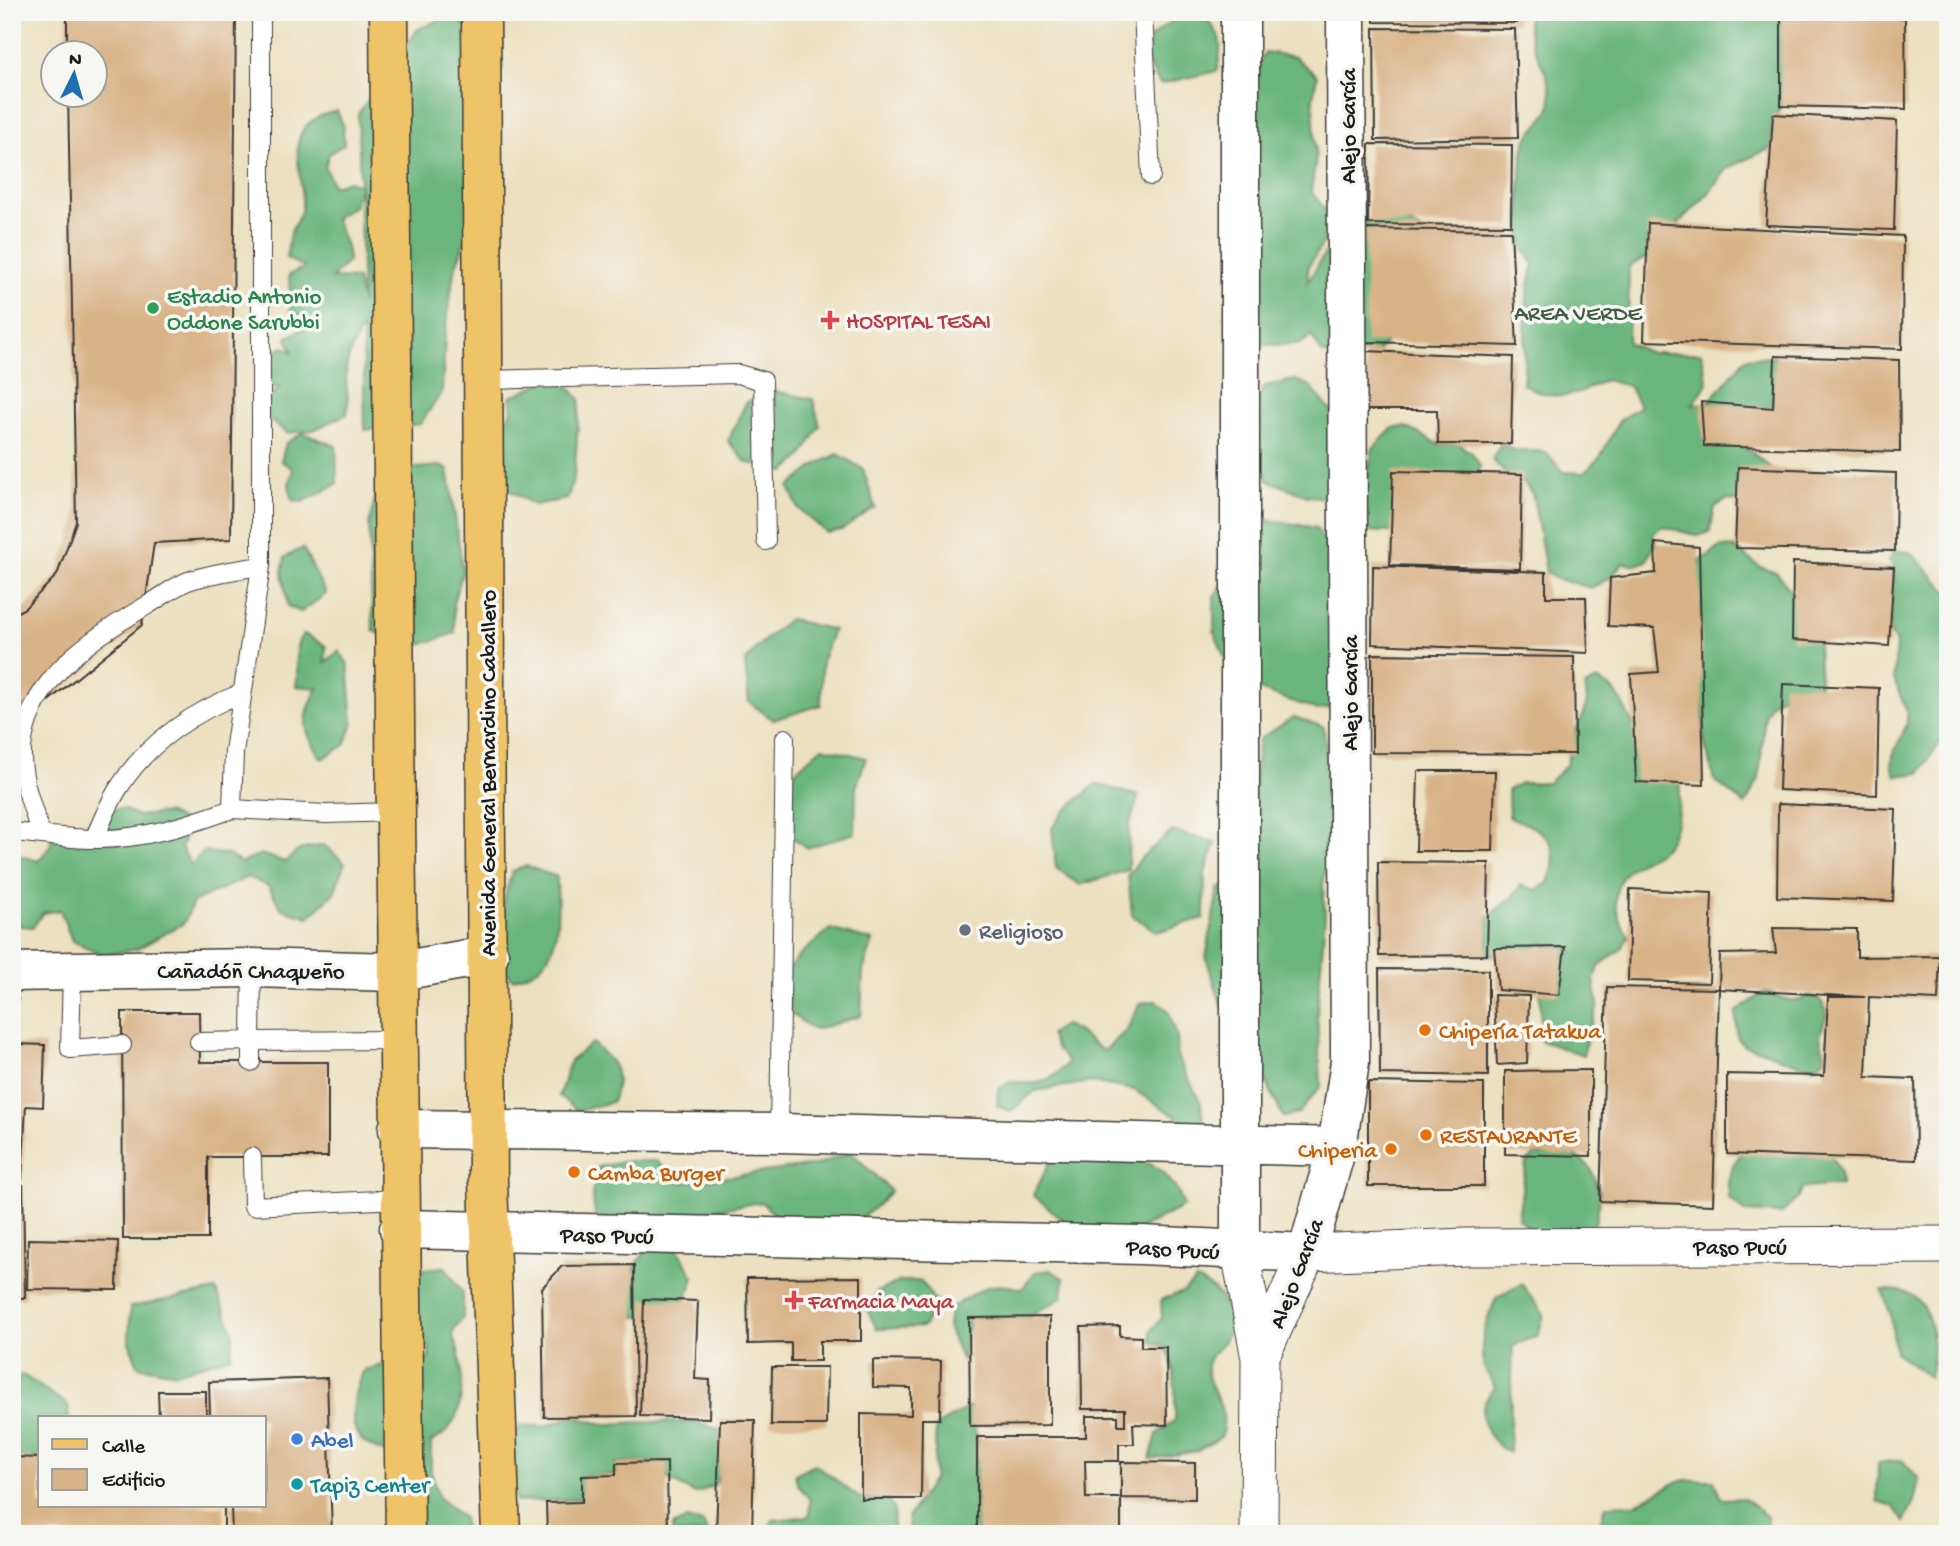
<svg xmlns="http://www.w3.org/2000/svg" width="1960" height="1546" font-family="'Gochi Hand',sans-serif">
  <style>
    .forest { fill: #6bb57d; stroke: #44684c; stroke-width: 2; fill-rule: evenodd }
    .building { fill: #d9b388 }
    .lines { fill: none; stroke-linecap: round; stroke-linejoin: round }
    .service-casing { stroke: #3b3935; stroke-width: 20 }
    .minor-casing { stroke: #3b3935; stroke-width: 39 }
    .tertiary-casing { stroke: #3b3935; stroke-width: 41 }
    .primary-casing { stroke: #3b3935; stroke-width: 41 }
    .service { stroke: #fff; stroke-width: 18 }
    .minor { stroke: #fff; stroke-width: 37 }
    .tertiary { stroke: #fff; stroke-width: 38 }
    .primary { stroke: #efc469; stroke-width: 38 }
    .leisure-dot { fill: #2e9e5b; stroke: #f6f6f2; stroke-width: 2.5 }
    .health-dot { fill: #e0444e; stroke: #f6f6f2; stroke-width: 2.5 }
    .worship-dot { fill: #6b7280; stroke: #f6f6f2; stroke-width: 2.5 }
    .food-dot { fill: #e8710a; stroke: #f6f6f2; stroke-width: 2.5 }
    .shop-dot { fill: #3f7fe0; stroke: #f6f6f2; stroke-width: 2.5 }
    .culture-dot { fill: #0f9aa8; stroke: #f6f6f2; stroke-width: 2.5 }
    .labels { text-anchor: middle; stroke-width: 7; stroke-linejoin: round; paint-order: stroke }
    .street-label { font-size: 23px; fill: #1c1c1c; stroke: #f6f6f2 }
    .leisure-label { font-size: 23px; fill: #27864d; stroke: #f6f6f2; text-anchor: start }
    .park-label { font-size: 23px; fill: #405c46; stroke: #f6f6f2 }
    .health-label { font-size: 23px; fill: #be3a42; stroke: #f6f6f2; text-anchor: start }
    .worship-label { font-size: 23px; fill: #5b616d; stroke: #f6f6f2; text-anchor: start }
    .food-label { font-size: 23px; fill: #c56008; stroke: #f6f6f2; text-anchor: start }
    .shop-label { font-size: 23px; fill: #366cbe; stroke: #f6f6f2; text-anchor: start }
    .culture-label { font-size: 23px; fill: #0d838f; stroke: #f6f6f2; text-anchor: start }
  </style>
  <rect width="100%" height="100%" fill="#f6f6f2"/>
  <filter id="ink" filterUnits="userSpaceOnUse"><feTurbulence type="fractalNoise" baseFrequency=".0143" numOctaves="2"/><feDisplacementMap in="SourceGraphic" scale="14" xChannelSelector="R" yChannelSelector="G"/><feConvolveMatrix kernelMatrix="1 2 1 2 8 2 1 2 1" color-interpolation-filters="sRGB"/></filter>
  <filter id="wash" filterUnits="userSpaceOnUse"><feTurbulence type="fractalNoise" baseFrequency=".00686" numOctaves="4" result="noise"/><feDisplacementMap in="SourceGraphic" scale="28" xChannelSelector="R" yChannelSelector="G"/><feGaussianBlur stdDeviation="1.57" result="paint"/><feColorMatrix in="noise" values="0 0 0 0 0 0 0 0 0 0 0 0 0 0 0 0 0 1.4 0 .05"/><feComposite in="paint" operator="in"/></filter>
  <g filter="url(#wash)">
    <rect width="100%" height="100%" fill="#ece0c0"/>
    <path class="forest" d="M1190,12H1199C1223,34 1223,40 1217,71L1160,84L1145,59L1151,37L1177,17Z
      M1528,12H1779L1793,85L1781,98V106L1772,122L1771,148L1727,168L1707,195L1678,224L1675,241L1629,267L1628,343L1651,353H1701L1708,383L1692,405L1709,402L1746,358L1775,356L1789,365L1793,389L1746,447L1771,468L1774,482L1754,502L1727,500L1715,507L1710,532L1698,536L1662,526L1653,534L1655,543L1647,561L1635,565L1623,563L1610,578L1591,588L1555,578L1546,572L1533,495L1524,483L1509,477L1492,460L1501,444L1514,450L1546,452L1563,472L1584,473L1601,456L1619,421L1640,406L1629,386L1605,380C1572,397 1557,404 1523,384C1527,344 1522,304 1534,264C1530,259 1525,252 1523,246C1518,231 1520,159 1525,144C1531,127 1550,120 1551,99C1551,68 1524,45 1528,12Z
      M449,16L481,33L503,65L482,136L483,193L454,271L445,335L442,392L420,424L365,430L363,328C354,342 346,359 346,375C346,390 350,400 347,414L313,430L287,433L267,418L268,399L280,387L264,385V357L284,347L293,352L287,338L304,328L307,317L291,313L289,275L304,267L286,258C288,250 288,240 291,232C295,222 303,213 302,202C301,160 281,122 337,111L343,125L344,144L329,154L325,167L333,186L348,181L360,185L358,114L418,29ZM359,188L360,189L362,303L357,279L332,278L348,261L347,249L335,218L354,206Z
      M1265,52L1295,57L1317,76L1313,99L1316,159L1311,191L1330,216L1328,236L1308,267V282L1325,253L1335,241L1359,225L1385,214L1420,229L1422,248L1386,342L1377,352L1323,354L1311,336L1300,344L1264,345L1254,337L1226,129Z
      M558,375L580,399L574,477L567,499L534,505L503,486L485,453L512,411L510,397Z
      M1295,380L1309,385L1333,413L1327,498L1307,496L1267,480L1251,412L1265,386Z
      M769,390L813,399L820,426L802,456L785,472L746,462L728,441L746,403Z
      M1406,427L1438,444H1458L1472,453L1480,466L1479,473L1399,511L1391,532L1362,531V502L1373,448L1393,428Z
      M303,433L336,446L337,484L303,502L292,500L289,485L293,469L281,461L286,443Z
      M838,454L863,469L875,507L842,530L827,533L798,508L789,487L817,464Z
      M439,466L448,469L463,571L453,603L455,633L417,646L373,631L369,525L376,494L395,470Z
      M1270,520L1316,528L1331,552L1339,705L1318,710L1242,684L1228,666L1214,631V596Z
      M1720,547L1735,548L1760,567L1777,573L1817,625L1820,686L1800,698L1782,696L1771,703L1765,714L1759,779L1745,805L1714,780L1704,740L1703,713L1693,664L1701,618L1696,605L1699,562Z
      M303,548L326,594L301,612L288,606L282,572L285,557Z
      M1895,551L1910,552L1948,592V729L1920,773L1896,776L1892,766L1893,755L1907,724V713L1894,679L1896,643L1890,632L1894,567L1889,560Z
      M789,619L833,630L822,660L821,705L773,720L749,702L745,662L759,645Z
      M304,634L326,646L325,662L339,651L348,664L353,723L345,745L322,759C302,731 301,718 318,688L296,686C300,668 291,644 304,634Z
      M1597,680C1624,693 1620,703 1634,726C1645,746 1666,764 1681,781C1678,803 1680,825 1667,844C1658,857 1642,858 1631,868C1608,886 1614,916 1629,936L1622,948L1599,966L1594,979L1598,1005L1583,1055L1541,1041L1540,982L1548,955L1545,943L1507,957L1487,955L1488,917L1512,897L1521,885L1536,890L1548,883C1564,843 1546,830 1509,817L1508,790L1520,783H1548L1566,766L1574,733L1584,714L1587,701L1585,686Z
      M1294,717L1324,727L1333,825L1323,884L1325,915L1317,1015L1321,1086L1298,1114L1283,1117L1260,1068L1221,1004L1206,958L1218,889L1242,879L1259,739Z
      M822,747L866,758L856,788L855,833L807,848L782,830L793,773Z
      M1096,784L1139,796L1129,826L1128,870L1080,885L1056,868L1052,828L1066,810Z
      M99,809H124L138,816L167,813L190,825L181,847L191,865L204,851L228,855L241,863L261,854L285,862L299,850L324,845L345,863L334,893L309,917L282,909L268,886L248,877L193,902L184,923L137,949L105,955L72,941L60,910L43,913L33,927L12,925V853L38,861L50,847L53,830L86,826Z
      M1172,831L1216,843L1205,873L1204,918L1157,932L1132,915L1128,875L1142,857Z
      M526,866L557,877C557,905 563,949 538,968C532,973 521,976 513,979L489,955L512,871Z
      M830,929L873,941L863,971L861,1016L814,1030L790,1013L786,973L800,955Z
      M1766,991C1782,999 1793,1004 1810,996L1821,1001L1827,1012L1820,1036L1825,1058L1817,1066C1790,1067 1769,1049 1744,1046L1737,1037L1736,1012Z
      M1156,1001L1168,1010L1177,1036L1178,1058L1201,1103L1203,1122L1188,1124L1134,1090L1090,1082L1035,1091L1011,1111L997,1106L998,1090L1011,1081C1036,1087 1052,1083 1068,1062L1056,1048L1050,1034L1064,1025C1084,1032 1086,1041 1104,1051L1126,1031L1140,1003Z
      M592,1043C615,1062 623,1072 612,1102L578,1111L559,1096L570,1061Z
      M1749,1148L1827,1149L1840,1172L1841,1185L1802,1188L1797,1199L1781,1214L1745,1212L1729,1198C1728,1177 1730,1160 1749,1148Z
      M851,1152L891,1191C856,1228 845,1229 795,1233L761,1202L659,1219H596L592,1193L598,1167L628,1161H656L681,1183L816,1165Z
      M1572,1153L1590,1167L1601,1195L1595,1223L1587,1232L1538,1235L1518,1218L1526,1163L1534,1155Z
      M1077,1156C1128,1158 1162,1150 1184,1206L1110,1245L1062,1219L1033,1195L1050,1162Z
      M654,1242L674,1243L694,1277C685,1313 669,1315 635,1317C628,1278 628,1271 654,1242Z
      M445,1267L463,1293V1319C459,1323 454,1327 453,1332C452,1339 458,1346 459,1354C464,1386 465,1427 431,1442V1471L439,1498L463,1518L465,1534H394L389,1454C381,1451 371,1448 364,1442C345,1428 355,1387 364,1370L393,1362L429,1359V1347L410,1319L412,1270Z
      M1051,1270L1064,1279L1062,1298L1027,1318H969L962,1361L948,1327L950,1309C979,1291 986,1279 1022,1289L1035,1272Z
      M1196,1280C1221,1289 1237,1313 1225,1339C1219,1351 1205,1356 1207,1371C1211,1397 1230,1406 1221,1437L1197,1451L1150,1459L1157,1434L1175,1420C1175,1395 1177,1369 1166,1347L1151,1342V1331L1162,1318L1161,1300L1183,1292Z
      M901,1281H921L937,1304L923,1327L877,1329L867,1310L877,1292Z
      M1522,1284L1544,1315L1538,1335L1513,1346L1509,1453C1484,1438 1471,1410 1495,1388C1492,1380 1484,1371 1483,1363C1479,1339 1487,1318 1497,1297Z
      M216,1290L233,1331L231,1356L176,1373L138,1366L129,1342L130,1307Z
      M1882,1290C1889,1290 1899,1290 1905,1292C1936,1304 1935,1351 1929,1377L1895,1352L1891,1316Z
      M23,1375L68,1405L69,1418H40V1464L12,1480V1378Z
      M969,1407L977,1437V1534H909L908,1518L934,1478L936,1426Z
      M573,1416C584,1419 600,1425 611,1424C637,1422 692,1418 715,1428C722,1431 726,1439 730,1444L715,1485L695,1494L667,1479L666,1462L616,1463V1475L582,1476L583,1499L516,1502L511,1443L520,1426H546Z
      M1902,1460L1919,1479L1915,1499L1904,1522L1893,1506L1877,1501L1878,1463Z
      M815,1464L861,1499H888L894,1510L893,1534H765L773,1520L809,1516L810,1500L797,1483L795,1474Z
      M1681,1480H1714L1721,1499L1745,1498L1767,1517L1765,1534H1600L1599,1527L1606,1505L1635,1504Z
      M687,1519L703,1523L708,1534H672L673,1526Z"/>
    <g id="blocks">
      <path class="building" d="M67,12H236L231,539L154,543L142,625L47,702L12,714V615L25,608L57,575L76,522L68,94H94V52H67Z
        M1374,12H1517V23L1374,22Z
        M1781,15L1905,18L1906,109L1781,106Z
        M1374,28L1515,29L1518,138L1375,140Z
        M1773,114L1897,121L1894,230L1766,225Z
        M1369,144L1512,145L1511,225L1368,224Z
        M1648,223L1903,236L1902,349L1644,341Z
        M1365,229L1511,231L1517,346L1366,342Z
        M1365,351L1513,357L1511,444H1438L1437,410H1365Z
        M1775,356L1899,360L1900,452L1704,446L1701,402L1773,408Z
        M1738,467L1896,473L1895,551L1735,548Z
        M1393,471L1522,474L1520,569L1390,565Z
        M1655,543L1699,547L1704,785L1636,782L1631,674L1659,672L1654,628L1608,626L1610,578L1656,573Z
        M1793,562L1894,567L1889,646L1792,640Z
        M1373,566L1546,572V597H1586L1588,653L1372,644Z
        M1372,654L1574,657L1575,754L1372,753Z
        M1783,684L1879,688L1877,795L1779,790Z
        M1418,771H1495L1493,851H1416Z
        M1778,804L1896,809L1893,901L1777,897Z
        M1378,862L1489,863L1487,955L1379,956Z
        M1630,889L1712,893L1709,983L1628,981Z
        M1773,928L1857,929V957L1940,956L1938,1000L1869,997L1866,1077L1915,1079L1916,1160L1727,1154V1074L1824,1076L1828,997H1865L1719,989L1720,954L1776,953Z
        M1565,947L1559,995L1498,990L1494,948Z
        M1379,969L1488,970V1076L1380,1074Z
        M1607,987L1719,989L1713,1205L1600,1201Z
        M1494,995L1529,996L1527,1063L1497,1065Z
        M12,998L18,999L14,1056H12Z
        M122,1012H199L200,1062H328V1157H208V1239H123Z
        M17,1044L45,1045L43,1107L26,1106L22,1179H12V1106H15Z
        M1591,1070V1156L1505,1154V1071Z
        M1368,1082L1484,1084V1186H1368Z
        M12,1185H23L25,1298H12Z
        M28,1239L118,1241L117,1290L27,1289Z
        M634,1265L636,1416L544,1417L542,1288L562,1266Z
        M861,1277V1341H820V1361H791V1343L748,1344L747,1278Z
        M644,1299L698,1301L695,1379L710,1380L709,1418L640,1416Z
        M1050,1317V1425L970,1426L969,1318Z
        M1120,1326V1336L1141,1337V1347H1166L1167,1425L1133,1424L1134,1444H1119V1461H1085L1086,1498H1121V1532L977,1534V1437H1086V1416H1118V1425H1125V1409H1082L1081,1327Z
        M873,1360L941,1361L940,1419H922L921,1499H861V1414L911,1415V1388L873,1387Z
        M772,1367H827L826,1425H771Z
        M327,1378L332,1534H232L231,1506H264V1418H210L209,1382Z
        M158,1391H206V1418H159Z
        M720,1420H755L752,1534H716Z
        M12,1457L40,1458V1506H224V1534H12Z
        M667,1462L668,1534H619V1531L547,1534L546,1503L582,1502V1476L616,1475V1463Z
        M1121,1462L1195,1463V1499L1121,1498Z"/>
    </g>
  </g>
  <g filter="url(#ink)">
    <use href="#blocks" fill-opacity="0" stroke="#3b3935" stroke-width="2"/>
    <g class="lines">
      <g class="service-casing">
        <path id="service" d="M261,12V566L234,752L232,809L326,814L397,812
          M1143,12L1151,176
          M483,380L738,374L763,381L766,541
          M12,832C39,834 67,839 94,839C142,840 188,825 232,809
          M41,834C31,804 18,771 23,740C34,675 95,636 146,606C160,598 173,587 188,581C212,573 236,570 261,566
          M94,839C102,822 109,802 120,786C148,742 195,711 242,693
          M252,968L251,1041L396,1040
          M72,972L70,1049L122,1045
          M199,1042L251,1041V1062
          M779,1133L785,738
          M252,1157L253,1206L399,1199"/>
      </g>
      <g class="minor-casing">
        <path id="minor" d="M1240,1252L1260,1358L1259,1534
          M1260,1358L1307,1253L1467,1247L1948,1245"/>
      </g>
      <g class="tertiary-casing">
        <path id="tertiary" d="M12,972L252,968L395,972L489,955
          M398,1129L779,1133L1337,1147
          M399,1229L1142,1245L1307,1253L1337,1147L1350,1062L1346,12
          M1240,1252V12"/>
      </g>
      <g class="primary-casing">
        <path id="primary" d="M389,12C395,519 395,1027 405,1534
          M481,12L488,1181L501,1534"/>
      </g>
      <use href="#service" class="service"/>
      <use href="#minor" class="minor"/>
      <use href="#tertiary" class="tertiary"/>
      <use href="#primary" class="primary"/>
    </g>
  </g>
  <circle class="leisure-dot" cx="153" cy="308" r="7"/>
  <g class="health-dot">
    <path d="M826.5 309.5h7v7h7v7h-7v7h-7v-7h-7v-7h7z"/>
    <path d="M790.5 1289.5h7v7h7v7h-7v7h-7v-7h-7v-7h7z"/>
  </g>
  <circle class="worship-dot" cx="965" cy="930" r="7"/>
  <g class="food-dot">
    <circle cx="1425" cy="1030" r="7"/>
    <circle cx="1426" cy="1135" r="7"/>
    <circle cx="1391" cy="1149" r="7"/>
    <circle cx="574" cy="1172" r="7"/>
  </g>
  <circle class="shop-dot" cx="297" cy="1439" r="7"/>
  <circle class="culture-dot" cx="297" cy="1484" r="7"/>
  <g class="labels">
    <g class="street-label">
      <text transform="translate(1347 126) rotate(-90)" y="8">Alejo García</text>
      <text transform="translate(1349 693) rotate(-90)" y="8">Alejo García</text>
      <text transform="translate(487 773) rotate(-90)" y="8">Avenida General Bernardino Caballero</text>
      <text x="251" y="978">Cañadóñ Chaqueño</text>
      <text transform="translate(607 1234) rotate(1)" y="8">Paso Pucú</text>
      <text x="1740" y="1254">Paso Pucú</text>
      <text transform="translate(1173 1248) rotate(3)" y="8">Paso Pucú</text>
      <text transform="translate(1295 1273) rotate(-69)" y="8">Alejo García</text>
    </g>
    <g class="leisure-label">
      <text x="167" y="303">Estadio Antonio<tspan x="167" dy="26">Oddone Sarubbi</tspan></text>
    </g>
    <g class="park-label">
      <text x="1578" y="320">AREA VERDE</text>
    </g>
    <g class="health-label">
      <text x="846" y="328">HOSPITAL TESAI</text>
      <text x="808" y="1308">Farmacia Maya</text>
    </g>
    <g class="worship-label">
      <text x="979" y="938">Religioso</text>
    </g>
    <g class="food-label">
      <text x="1439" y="1038">Chipería Tatakua</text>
      <text x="1440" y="1143">RESTAURANTE</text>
      <text x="1377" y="1157" text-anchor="end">Chiperia</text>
      <text x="588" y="1180">Camba Burger</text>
    </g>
    <g class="shop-label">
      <text x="311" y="1447">Abel</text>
    </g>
    <g class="culture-label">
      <text x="311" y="1492">Tapiz Center</text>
    </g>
  </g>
  <rect width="1960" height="1546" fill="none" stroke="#f6f6f2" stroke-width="42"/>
  <rect x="38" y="1416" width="228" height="91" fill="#f6f6f2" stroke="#9f9f9c" stroke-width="2"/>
  <rect x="52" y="1439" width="35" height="10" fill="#efc469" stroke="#9f9f9c" stroke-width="2"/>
  <text x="102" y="1452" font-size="21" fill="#1c1c1c">Calle</text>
  <rect x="52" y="1469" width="35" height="21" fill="#d9b388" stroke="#9f9f9c" stroke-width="2"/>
  <text x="102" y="1486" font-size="21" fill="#1c1c1c">Edificio</text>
  <g transform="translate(74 74) rotate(5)"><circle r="33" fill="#f6f6f2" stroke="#9f9f9c" stroke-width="2"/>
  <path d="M0-5L12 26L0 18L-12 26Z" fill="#1f6fb2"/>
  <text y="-10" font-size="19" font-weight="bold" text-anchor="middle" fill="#1c1c1c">N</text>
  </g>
</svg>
